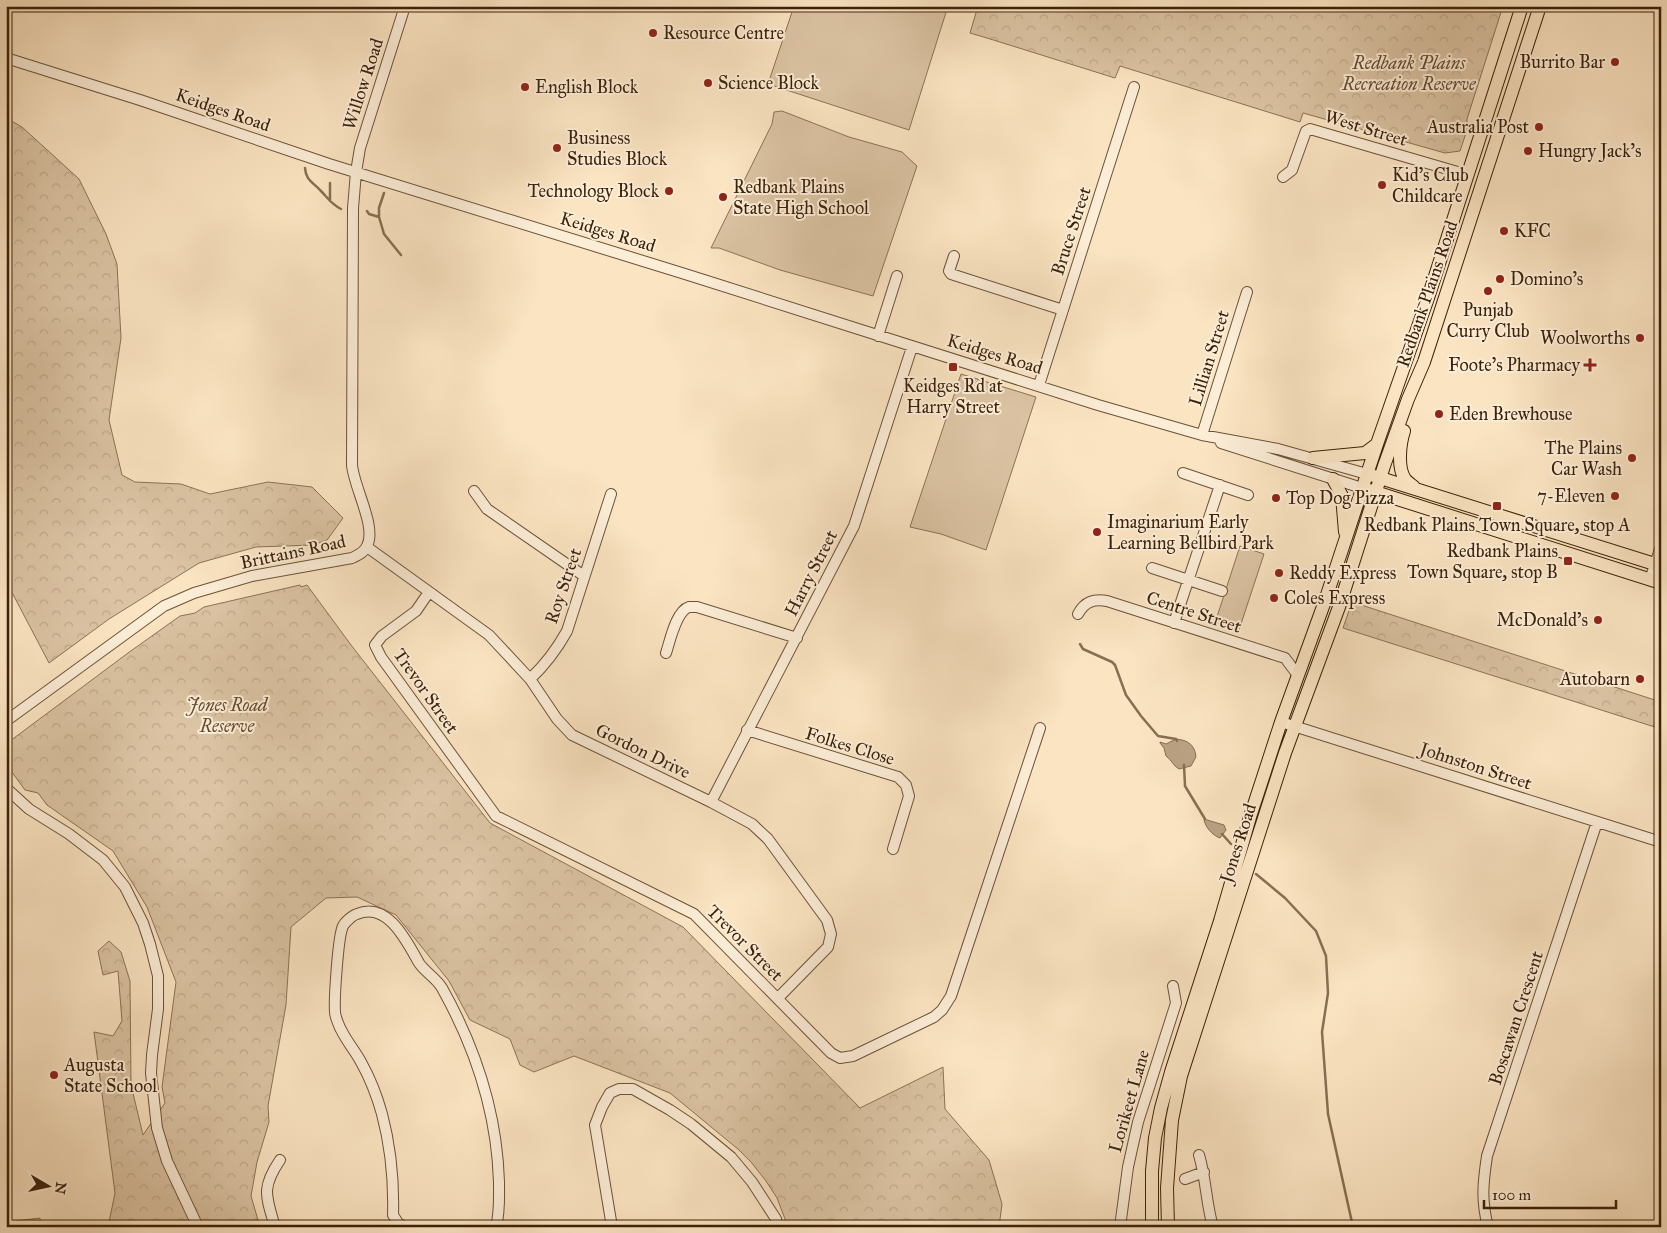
<svg xmlns="http://www.w3.org/2000/svg" width="1667" height="1233" font-family="'IM FELL Great Primer',serif">
  <style>
    .green { fill: #dbc3a3; stroke: #8c7256 }
    .forest { fill: url(#forest-crowns); stroke: #8c7256 }
    .water { fill: #baa283; stroke: #886e52 }
    .lines { fill: none; stroke-linecap: round; stroke-linejoin: round }
    .stream { stroke: #886e52; stroke-width: 2.5 }
    .minor-casing { stroke: #6c5237; stroke-width: 12 }
    .major-casing { stroke: #3c2109; stroke-width: 14 }
    .minor { stroke: #fcedd7; stroke-width: 10 }
    .major { stroke: #fbe4c2; stroke-width: 12 }
    .poi-dot { fill: #8f2418; stroke: #fcedd7; stroke-width: 2 }
    .labels { text-anchor: middle; stroke-width: 4; stroke-linejoin: round; paint-order: stroke }
    .poi-label { font-size: 18px; fill: #3c2109; stroke: #fcedd7; text-anchor: start }
    .park-label { font-size: 18px; font-style: italic; fill: #644a30; stroke: #fcedd7 }
    .street-label { font-size: 18px; fill: #3c2109; stroke: #fcedd7 }
  </style>
  <defs>
    <pattern id="forest-crowns" width="20" height="18" patternUnits="userSpaceOnUse" patternTransform="scale(1.25)"><rect width="20" height="18" fill="#dbc3a3"/><path d="M2 6a3 3 0 1 1 6 0M12 15a3 3 0 1 1 6 0" fill="none" stroke="#bda78b"/></pattern>
  </defs>
  <rect width="100%" height="100%" fill="#fbe4c2"/>
  <filter id="stains"><feTurbulence type="fractalNoise" baseFrequency=".004" numOctaves="4"/><feColorMatrix values="0 0 0 0 .2 0 0 0 0 .09 0 0 0 0 .02 0 0 0 .5 -.17"/></filter>
  <radialGradient id="worn" r=".72"><stop offset=".6" stop-color="#630" stop-opacity="0"/><stop offset="1" stop-color="#630" stop-opacity=".3"/></radialGradient>
  <path class="green" d="M794,6H948L909,130L768,84Z
    M782,111L849,137L902,152L917,166L873,296L780,270L719,248H711L772,124L774,112Z
    M961,374L1036,397L986,550L941,534L910,527Z
    M1240,546L1264,554L1239,630L1215,623Z"/>
  <path class="forest" d="M978,6H1503L1467,119V130L1460,151L1445,153L1303,113L1300,122L1120,66L1115,78L987,38L970,33Z
    M6,118L22,127L79,179L106,234L117,264L121,338L109,420L122,475L135,482L181,484L210,494L268,482L312,487L343,518L327,540L313,545L256,547L199,563L109,619L49,663L6,581Z
    M300,585L301,587L307,585L351,645L490,823L683,927L860,1108L943,1067L945,1109L989,1160L1002,1204L999,1227H786L785,1219L777,1198L766,1181L751,1162L739,1150L670,1093L574,1056L534,1072L520,1065L510,1039L470,1020L449,981L396,915L357,897L326,898L291,927L286,1005L268,1106L269,1122L257,1162L251,1196L260,1227H108L115,1193L94,1032L113,1036L122,1021L118,971L103,975L98,951L109,941L121,952L130,981L131,1085L143,1135L165,1103L162,1087L176,982L147,907L113,851L47,805L38,793L25,790L6,764V744L128,653L180,616L195,613L204,607Z
    M1352,602L1661,702V729L1343,628Z
    M40,1218V1227H6V1222Z"/>
  <path class="water" d="M1176,739C1188,740 1195,745 1196,757L1191,766L1179,769C1173,766 1172,760 1166,756L1164,748L1160,743V742L1166,744Z
    M1204,819L1224,825L1226,830L1220,838C1212,835 1205,827 1204,819Z"/>
  <g class="lines">
    <path class="stream" d="M305,168C306,181 313,182 320,190C328,198 331,204 341,209
      M330,201V183
      M367,211L369,214L379,217L384,234L401,255
      M379,217V208L384,193
      M1080,644L1083,649L1112,662L1115,665L1126,695L1141,716L1158,736L1176,739L1177,741
      M1184,765L1185,786L1205,819
      M1222,834L1231,844
      M1256,874L1285,898L1316,931L1326,956L1328,993L1322,1032L1328,1114L1353,1227"/>
    <g class="minor-casing">
      <path id="minor" d="M6,58L140,100L329,164L685,274L1098,405L1202,435L1278,449L1367,474
        M1283,177L1292,170L1306,131L1310,129L1468,175
        M954,256L949,271L951,274L1063,310
        M878,336L897,276
        M1039,385L1134,87
        M1202,435L1247,292
        M1221,443L1362,488
        M1183,473L1248,495
        M474,491L487,509L584,576
        M367,547L489,635L530,679L557,719L572,735L711,802L752,824L768,839L827,920L831,934L828,947L778,998
        M1152,568L1222,591
        M1650,580L1661,546
        M429,592L416,611L382,636L375,645L381,657L496,816L694,914L831,1053L840,1058L853,1056L934,1017L942,1010L951,996L1040,728
        M1078,614C1085,601 1094,599 1107,601L1285,658L1297,674
        M1174,623L1220,485
        M666,653C670,641 676,611 689,607C692,607 695,607 697,607L797,638
        M530,679C545,665 557,649 567,631L611,494
        M6,721L164,606L194,593L252,576L352,558C358,555 364,553 367,546C377,527 354,488 352,465L353,208L356,172L360,148L405,6
        M1281,722L1661,842
        M747,730L898,777L906,785L909,796L893,849
        M6,788L29,809L69,834L103,860L125,887L143,923L150,944L158,976V1009L152,1055L151,1073L157,1128L167,1161L198,1227
        M711,802L854,526L912,347
        M1199,1155C1206,1178 1206,1203 1213,1227
        M1185,1179L1204,1172
        M275,1227C266,1196 261,1188 280,1160
        M404,1227L398,1223L393,1215C394,1181 391,1148 382,1114C377,1096 370,1078 361,1062C354,1049 343,1037 338,1023C337,1020 335,1016 335,1012C334,999 338,936 343,926C345,922 353,915 357,914C388,901 407,942 419,963C425,972 436,978 442,988C475,1047 497,1114 499,1182C499,1197 500,1212 496,1227
        M612,1227L595,1125L602,1107L610,1093L619,1089H633L670,1110L691,1124L731,1157L752,1182L776,1219L778,1227
        M1120,1227L1128,1167L1138,1122L1176,1003L1173,986
        M1488,1227C1481,1200 1483,1183 1487,1156L1597,822"/>
    </g>
    <g class="major-casing">
      <path id="major" d="M1404,431C1400,443 1397,468 1405,479C1407,482 1412,485 1414,487
        M1313,458L1365,453L1377,444
        M1374,476L1661,566
        M1333,479L1342,496L1345,532
        M1369,490L1661,583
        M1152,1227V1171L1155,1138L1161,1108L1171,1072L1220,921L1250,817L1281,722L1325,601L1377,444L1428,298L1522,6
        M1168,1227L1167,1188L1172,1120L1181,1076L1285,753L1339,607L1384,466L1408,399L1424,362L1540,6"/>
    </g>
    <use href="#minor" class="minor"/>
    <use href="#major" class="major"/>
  </g>
  <g class="poi-dot">
    <circle cx="653" cy="33" r="5"/>
    <circle cx="1615" cy="62" r="5"/>
    <circle cx="708" cy="83" r="5"/>
    <circle cx="525" cy="87" r="5"/>
    <circle cx="1539" cy="127" r="5"/>
    <circle cx="557" cy="148" r="5"/>
    <circle cx="1528" cy="151" r="5"/>
    <circle cx="1382" cy="185" r="5"/>
    <circle cx="669" cy="191" r="5"/>
    <circle cx="723" cy="197" r="5"/>
    <circle cx="1504" cy="231" r="5"/>
    <circle cx="1500" cy="279" r="5"/>
    <circle cx="1488" cy="291" r="5"/>
    <circle cx="1640" cy="338" r="5"/>
    <path d="M1587.5 357.5h5v5h5v5h-5v5h-5v-5h-5v-5h5z"/>
    <rect x="948" y="362" width="10" height="10" rx="2.5"/>
    <circle cx="1439" cy="414" r="5"/>
    <circle cx="1632" cy="458" r="5"/>
    <circle cx="1615" cy="496" r="5"/>
    <circle cx="1276" cy="498" r="5"/>
    <rect x="1492" y="501" width="10" height="10" rx="2.5"/>
    <circle cx="1097" cy="532" r="5"/>
    <rect x="1563" y="556" width="10" height="10" rx="2.5"/>
    <circle cx="1279" cy="573" r="5"/>
    <circle cx="1274" cy="598" r="5"/>
    <circle cx="1598" cy="620" r="5"/>
    <circle cx="1640" cy="679" r="5"/>
    <circle cx="54" cy="1075" r="5"/>
  </g>
  <g class="labels">
    <g class="poi-label">
      <text x="663" y="39">Resource Centre</text>
      <text x="1605" y="68" text-anchor="end">Burrito Bar</text>
      <text x="718" y="89">Science Block</text>
      <text x="535" y="93">English Block</text>
      <text x="1529" y="133" text-anchor="end">Australia Post</text>
      <text x="567" y="144">Business<tspan x="567" dy="21">Studies Block</tspan></text>
      <text x="1538" y="157">Hungry Jack's</text>
      <text x="1392" y="181">Kid's Club<tspan x="1392" dy="21">Childcare</tspan></text>
      <text x="733" y="193">Redbank Plains<tspan x="733" dy="21">State High School</tspan></text>
      <text x="659" y="197" text-anchor="end">Technology Block</text>
      <text x="1514" y="237">KFC</text>
      <text x="1510" y="285">Domino's</text>
      <text x="1488" y="316" text-anchor="middle">Punjab<tspan x="1488" dy="21">Curry Club</tspan></text>
      <text x="1630" y="344" text-anchor="end">Woolworths</text>
      <text x="1580" y="371" text-anchor="end">Foote's Pharmacy</text>
      <text x="953" y="392" text-anchor="middle">Keidges Rd at<tspan x="953" dy="21">Harry Street</tspan></text>
      <text x="1449" y="420">Eden Brewhouse</text>
      <text x="1622" y="454" text-anchor="end">The Plains<tspan x="1622" dy="21">Car Wash</tspan></text>
      <text x="1605" y="502" text-anchor="end">7-Eleven</text>
      <text x="1286" y="504">Top Dog Pizza</text>
      <text x="1107" y="528">Imaginarium Early<tspan x="1107" dy="21">Learning Bellbird Park</tspan></text>
      <text x="1497" y="531" text-anchor="middle">Redbank Plains Town Square, stop A</text>
      <text x="1558" y="557" text-anchor="end">Redbank Plains<tspan x="1558" dy="21">Town Square, stop B</tspan></text>
      <text x="1289" y="579">Reddy Express</text>
      <text x="1284" y="604">Coles Express</text>
      <text x="1588" y="626" text-anchor="end">McDonald's</text>
      <text x="1630" y="685" text-anchor="end">Autobarn</text>
      <text x="64" y="1071">Augusta<tspan x="64" dy="21">State School</tspan></text>
    </g>
    <g class="park-label">
      <text x="1409" y="69">Redbank Plains<tspan x="1409" dy="21">Recreation Reserve</tspan></text>
      <text x="227" y="711">Jones Road<tspan x="227" dy="21">Reserve</tspan></text>
    </g>
    <g class="street-label">
      <text transform="translate(363 84) rotate(-72)" y="6">Willow Road</text>
      <text transform="translate(223 110) rotate(19)" y="6">Keidges Road</text>
      <text transform="translate(1366 128) rotate(17)" y="6">West Street</text>
      <text transform="translate(1071 231) rotate(-72)" y="6">Bruce Street</text>
      <text transform="translate(608 232) rotate(17)" y="6">Keidges Road</text>
      <text transform="translate(1427 294) rotate(-71)" y="6">Redbank Plains Road</text>
      <text transform="translate(995 354) rotate(17)" y="6">Keidges Road</text>
      <text transform="translate(1209 358) rotate(-73)" y="6">Lillian Street</text>
      <text transform="translate(293 552) rotate(-12)" y="6">Brittains Road</text>
      <text transform="translate(811 573) rotate(-63)" y="6">Harry Street</text>
      <text transform="translate(563 586) rotate(-71)" y="6">Roy Street</text>
      <text transform="translate(1194 612) rotate(18)" y="6">Centre Street</text>
      <text transform="translate(426 691) rotate(55)" y="6">Trevor Street</text>
      <text transform="translate(850 746) rotate(17)" y="6">Folkes Close</text>
      <text transform="translate(643 751) rotate(26)" y="6">Gordon Drive</text>
      <text transform="translate(1476 766) rotate(18)" y="6">Johnston Street</text>
      <text transform="translate(1238 843) rotate(-72)" y="6">Jones Road</text>
      <text transform="translate(745 943) rotate(45)" y="6">Trevor Street</text>
      <text transform="translate(1516 1018) rotate(-72)" y="6">Boscawan Crescent</text>
      <text transform="translate(1129 1101) rotate(-74)" y="6">Lorikeet Lane</text>
    </g>
  </g>
  <rect width="1667" height="1233" fill="none" stroke="#fbe4c2" stroke-width="25"/>
  <rect x="8" y="8" width="1652" height="1218" fill="none" stroke="#3c2109" stroke-width="2.5"/>
  <rect x="12" y="12" width="1642" height="1208" fill="none" stroke="#3c2109"/>
  <g transform="translate(48 1186) rotate(99)" stroke="#fcedd7" stroke-width="4" paint-order="stroke">
  <path d="M0-4L9 19L0 12L-9 19Z" fill="#3c2109"/>
  <text y="-8" font-size="14" font-weight="bold" text-anchor="middle" fill="#3c2109">N</text>
  </g>
  <path d="M1484 1200v8h132v-8" fill="none" stroke="#3c2109" stroke-width="2.5"/>
  <text x="1492" y="1200" font-size="15" fill="#3c2109" stroke="#fcedd7" stroke-width="4" paint-order="stroke">100 m</text>
  <rect width="100%" height="100%" filter="url(#stains)"/>
  <rect width="100%" height="100%" fill="url(#worn)"/>
</svg>
